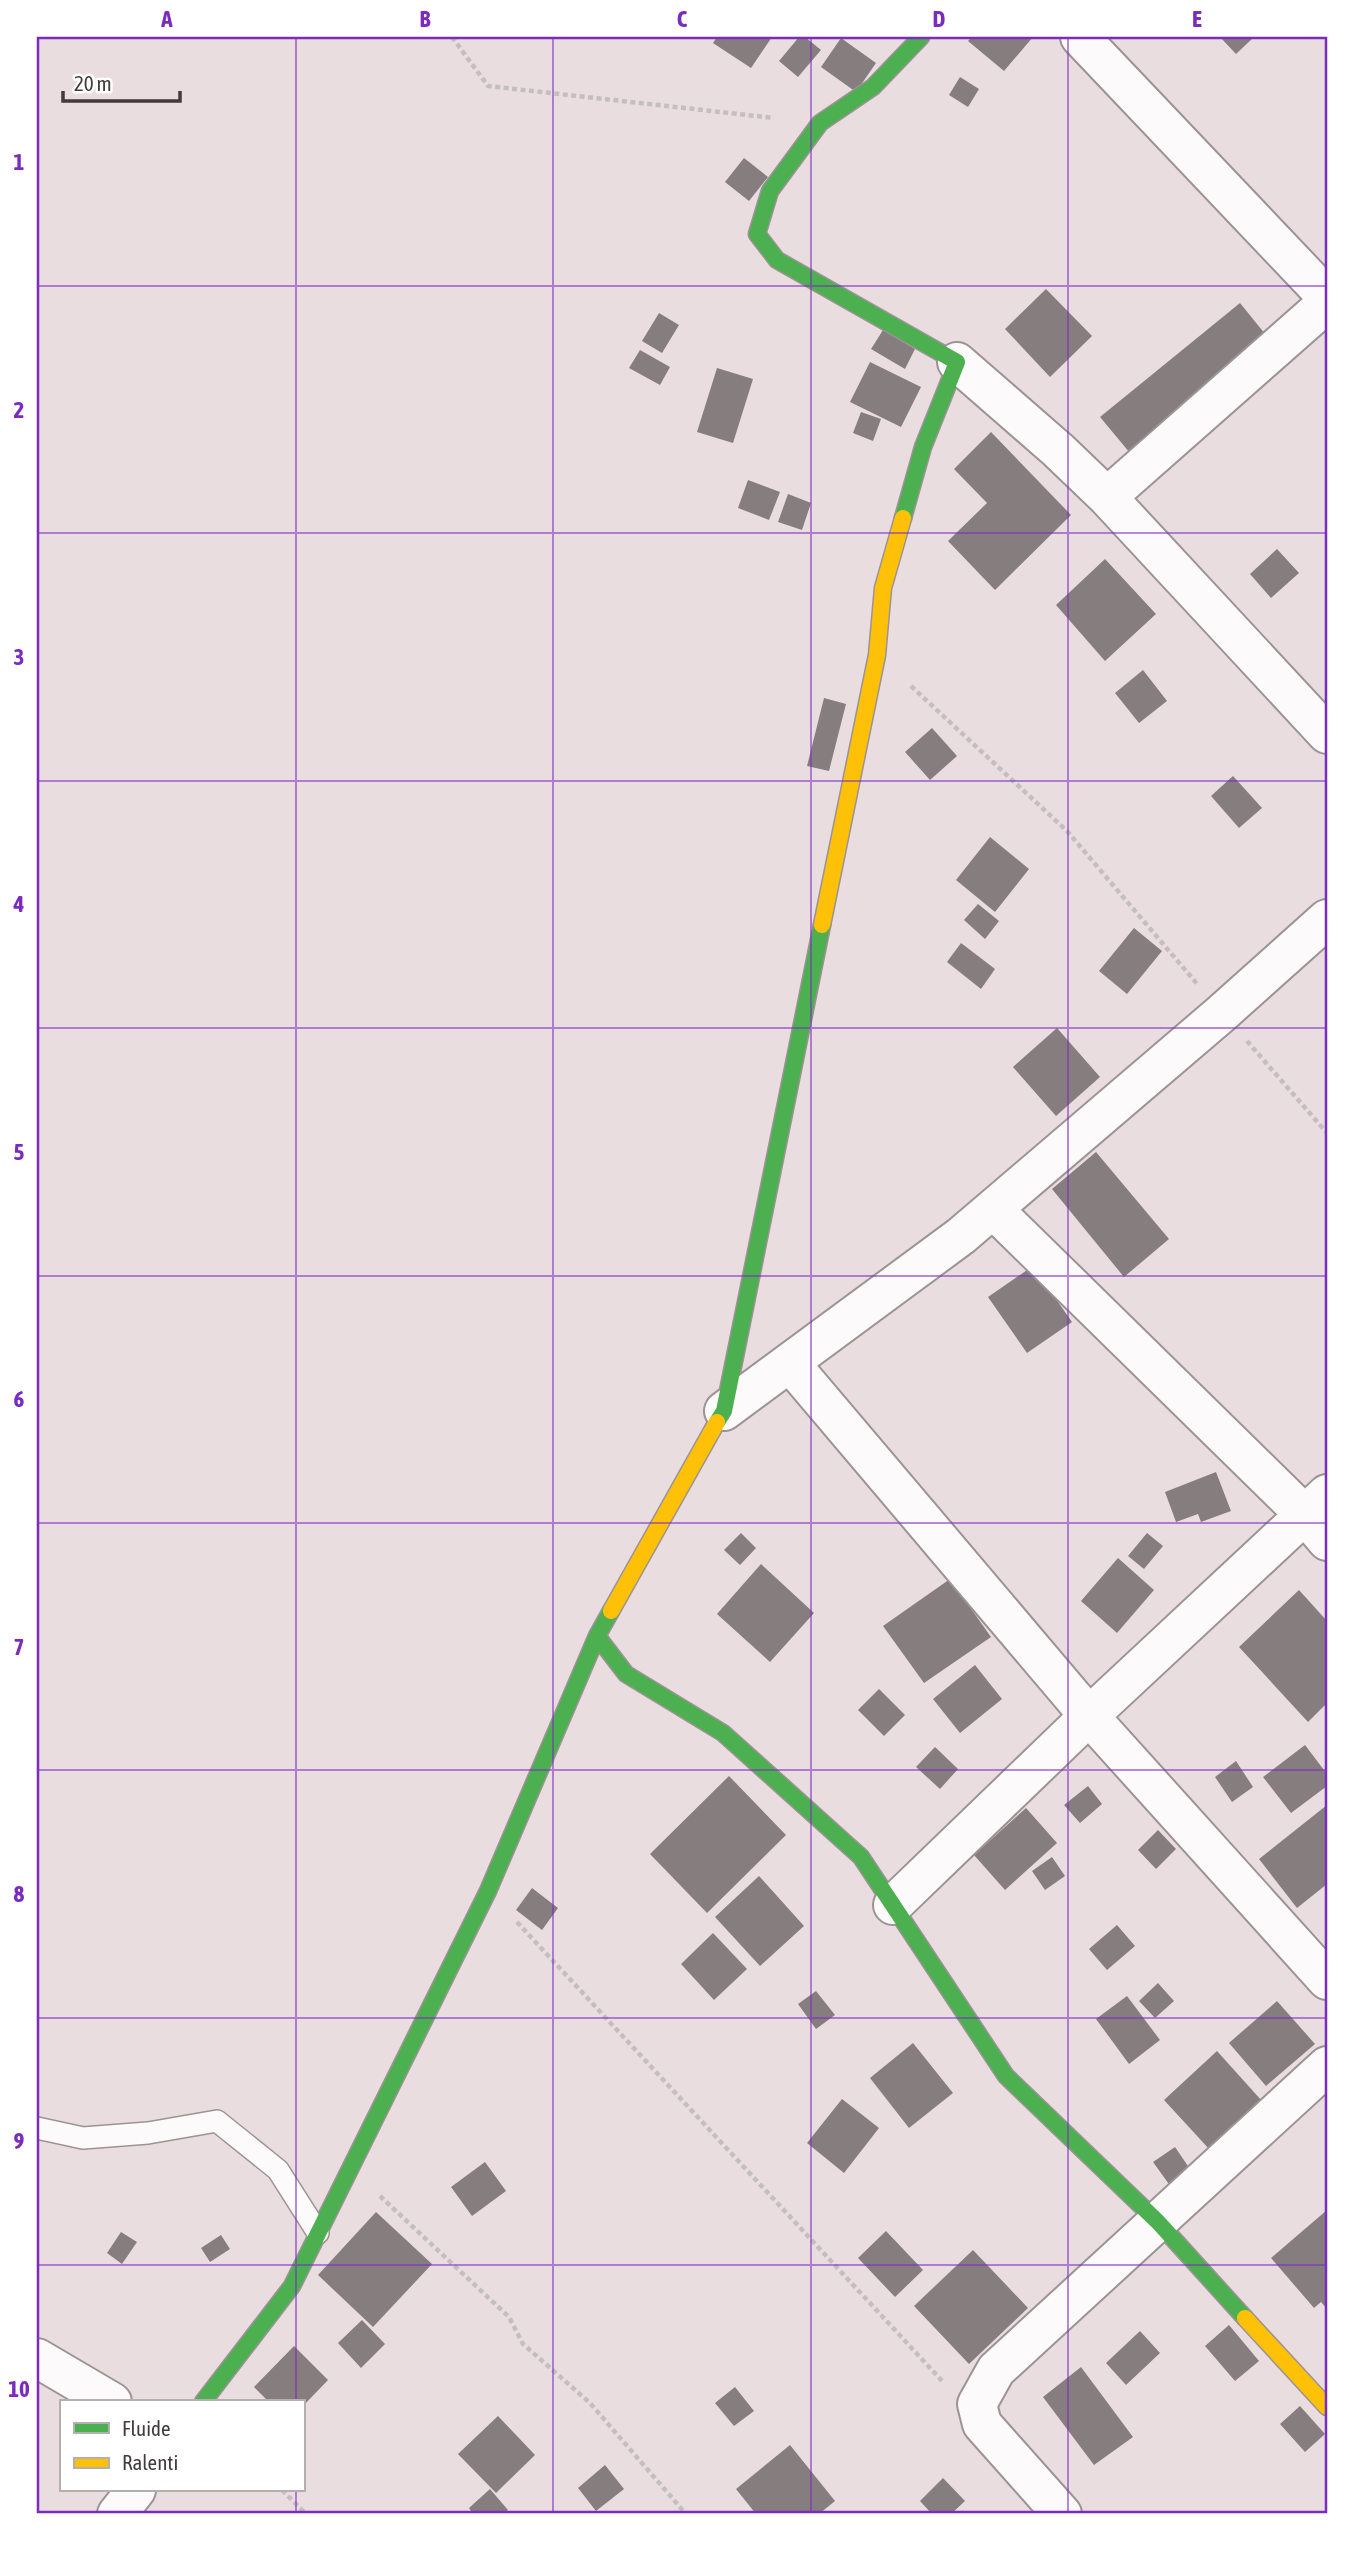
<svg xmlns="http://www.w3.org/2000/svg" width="1364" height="2551" font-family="'Asap Condensed',sans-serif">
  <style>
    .building { fill: #867d7f }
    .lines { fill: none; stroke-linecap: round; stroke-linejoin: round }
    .lane-casing { stroke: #9c9395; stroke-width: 24 }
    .street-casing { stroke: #9c9395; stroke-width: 42 }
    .fast-casing { stroke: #9c9395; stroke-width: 19 }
    .slow-casing { stroke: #9c9395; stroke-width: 19 }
    .path { stroke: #c4bec0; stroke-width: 4.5; stroke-dasharray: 5 3.5; stroke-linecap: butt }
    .lane { stroke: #fcfafa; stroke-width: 21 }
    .street { stroke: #fcfafa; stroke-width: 38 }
    .fast { stroke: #4caf50; stroke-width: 16 }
    .slow { stroke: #ffc107; stroke-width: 16 }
    .grid { fill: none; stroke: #7b2cbf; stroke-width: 2; stroke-opacity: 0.55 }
    .neatline { fill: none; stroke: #7b2cbf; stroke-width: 2.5 }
    .grid-label { font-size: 23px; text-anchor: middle; font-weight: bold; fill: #7b2cbf }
  </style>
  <rect width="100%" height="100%" fill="#eadddf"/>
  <path class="building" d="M717,37H772L751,68L713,43Z
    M799,37H805L821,50L798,77L779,61Z
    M972,37H1033L1004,71L968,41Z
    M1220,37H1252L1253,38L1236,54Z
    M841,38L876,63L856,92L821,67Z
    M960,77L979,89L968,107L949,95Z
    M744,158L768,177L749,201L725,182Z
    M1046,289L1092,336L1050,377L1005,329Z
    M1240,303L1274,345L1135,459L1100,417Z
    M659,313L679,325L662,353L642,341Z
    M883,330L915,349L905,369L871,349Z
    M640,350L670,367L660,385L629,368Z
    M870,362L921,387L901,427L850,402Z
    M717,368L753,379L733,443L697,432Z
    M861,412L881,419L873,441L853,433Z
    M991,432L1071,515L995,590L948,541L987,503L954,469Z
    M748,480L780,492L769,520L738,508Z
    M788,494L811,503L802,530L778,522Z
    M1277,549L1299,573L1271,598L1250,574Z
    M1105,559L1156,614L1105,661L1056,605Z
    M1143,670L1167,701L1139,723L1115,693Z
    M824,698L846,704L829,771L807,766Z
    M932,728L957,756L930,780L905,752Z
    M1233,776L1262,808L1239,828L1211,796Z
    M990,837L1029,869L995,912L956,880Z
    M978,904L999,921L985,939L964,920Z
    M1134,928L1162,951L1127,994L1099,971Z
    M961,943L995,969L981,989L947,962Z
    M1057,1028L1100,1077L1056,1116L1013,1067Z
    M1096,1152L1169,1239L1124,1277L1052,1189Z
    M1033,1266L1072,1322L1027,1353L988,1297Z
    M1216,1472L1231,1511L1201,1522L1198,1514L1176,1522L1165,1492Z
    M741,1533L756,1548L740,1565L724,1550Z
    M1147,1533L1163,1546L1144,1569L1128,1556Z
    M1118,1558L1154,1590L1117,1633L1081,1601Z
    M761,1564L814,1613L770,1662L717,1614Z
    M950,1579L991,1637L924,1683L883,1626Z
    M1299,1590L1327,1621V1703L1308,1722L1239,1647Z
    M975,1665L1002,1699L960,1733L933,1699Z
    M879,1689L905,1715L884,1736L858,1710Z
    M1305,1745L1327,1774V1786L1291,1813L1263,1777Z
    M935,1747L958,1769L940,1789L916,1767Z
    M1236,1761L1253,1787L1232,1802L1215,1777Z
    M729,1776L786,1835L707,1913L650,1854Z
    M1088,1786L1102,1804L1080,1823L1064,1805Z
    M1327,1805V1884L1297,1908L1259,1859Z
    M1026,1808L1057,1843L1005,1890L974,1855Z
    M1158,1830L1176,1849L1156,1869L1138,1850Z
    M1052,1857L1065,1876L1045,1890L1032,1871Z
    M759,1876L804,1926L760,1966L715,1917Z
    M532,1888L558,1908L542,1930L516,1910Z
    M1117,1925L1135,1946L1107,1970L1089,1949Z
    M713,1933L747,1969L714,2000L681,1964Z
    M1158,1983L1174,2001L1155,2018L1139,2001Z
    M816,1991L835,2015L816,2029L798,2004Z
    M1127,1996L1160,2040L1129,2064L1096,2019Z
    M1277,2001L1315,2044L1266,2086L1229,2043Z
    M913,2043L953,2093L909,2128L870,2078Z
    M1217,2051L1262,2101L1210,2150L1164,2100Z
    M842,2099L879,2128L844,2173L807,2143Z
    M1175,2147L1192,2172L1171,2187L1153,2162Z
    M485,2162L506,2191L472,2216L451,2187Z
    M1327,2210V2309L1321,2302L1314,2308L1271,2258Z
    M376,2212L432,2264L373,2327L318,2275Z
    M886,2231L923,2270L895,2297L858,2258Z
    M121,2232L137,2242L122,2264L107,2253Z
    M221,2235L230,2249L210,2262L201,2248Z
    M973,2250L1028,2308L969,2364L914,2306Z
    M362,2320L385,2344L361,2368L338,2343Z
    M1229,2325L1259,2361L1235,2381L1205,2346Z
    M1140,2331L1160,2353L1126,2385L1106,2363Z
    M294,2346L328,2380L303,2406V2402H269L254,2387Z
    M1081,2367L1133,2437L1094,2465L1043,2397Z
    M735,2387L754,2411L734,2426L715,2403Z
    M1300,2406L1325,2434L1305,2452L1280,2424Z
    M498,2416L535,2455L496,2493L458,2454Z
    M790,2445L835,2501L819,2514H756L736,2489Z
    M605,2465L624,2489L596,2511L578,2488Z
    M943,2478L965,2501L951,2514H932L920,2501Z
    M490,2489L508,2510L503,2514H473L469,2508Z"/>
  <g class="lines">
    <g class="lane-casing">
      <path id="lane" d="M37,2128L83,2138L148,2133L217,2121L278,2170L318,2233"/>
    </g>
    <g class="street-casing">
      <path id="street" d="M1080,37L1327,297
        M957,362L1058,450L1107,497L1327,734
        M1107,497L1327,303
        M993,1209L1304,1514L1327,1541
        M790,1363L1089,1716L1327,1980
        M724,1411L961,1236L1222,1013L1327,919
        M893,1905L1089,1716L1327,1494
        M37,2358L112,2402
        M117,2514L136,2490
        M1062,2514L982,2424L977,2404L996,2370L1327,2066"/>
    </g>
    <g class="fast-casing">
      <path id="fast" d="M903,518L923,447L957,362L777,260L757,234L770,191L820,123L873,87L921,37
        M717,1422L724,1411L822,925
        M597,1636L626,1674L723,1733L861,1857L1006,2076L1158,2222L1245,2318
        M203,2402L292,2286L488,1891L597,1636L611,1611"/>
    </g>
    <g class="slow-casing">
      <path id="slow" d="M822,925L877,655L883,588L903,518
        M611,1611L717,1422
        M1245,2318L1327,2407"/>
    </g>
    <path class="path" d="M452,37L488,86L774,118
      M911,686L1067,831L1198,985
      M1247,1041L1327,1133
      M517,1922L944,2383
      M380,2196L509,2317L523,2344L590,2403L686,2514
      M282,2490L306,2514"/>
    <use href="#lane" class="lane"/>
    <use href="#street" class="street"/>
    <use href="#fast" class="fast"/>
    <use href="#slow" class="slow"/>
  </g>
  <path class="grid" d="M296,37V2402M553,37V2514M811,37V2514M1068,37V2514M37,286H1327M37,533H1327M37,781H1327M37,1028H1327M37,1276H1327M37,1523H1327M37,1770H1327M37,2018H1327M37,2265H1327M296,2490V2514"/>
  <rect width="1364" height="2551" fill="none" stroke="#ffffff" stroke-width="77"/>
  <rect x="60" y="2400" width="245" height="91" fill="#ffffff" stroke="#b4b0b1" stroke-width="2"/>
  <rect x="74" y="2423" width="35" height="10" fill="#4caf50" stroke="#b4b0b1" stroke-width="2"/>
  <text x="122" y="2436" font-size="21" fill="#433a3c">Fluide</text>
  <rect x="74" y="2458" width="35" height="10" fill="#ffc107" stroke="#b4b0b1" stroke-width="2"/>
  <text x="122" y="2470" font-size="21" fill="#433a3c">Ralenti</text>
  <path d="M63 91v10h117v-10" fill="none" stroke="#433a3c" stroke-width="3.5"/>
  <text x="74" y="91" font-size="21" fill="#433a3c" stroke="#ffffff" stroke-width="5" paint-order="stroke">20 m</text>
  <rect x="38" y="38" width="1288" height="2474" class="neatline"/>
  <g class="grid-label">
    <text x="167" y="27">A</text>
    <text x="425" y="27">B</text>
    <text x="682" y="27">C</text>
    <text x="939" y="27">D</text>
    <text x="1197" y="27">E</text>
    <text x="19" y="170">1</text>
    <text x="19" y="418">2</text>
    <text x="19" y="665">3</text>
    <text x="19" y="912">4</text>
    <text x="19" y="1160">5</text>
    <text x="19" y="1407">6</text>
    <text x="19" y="1655">7</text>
    <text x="19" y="1902">8</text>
    <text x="19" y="2149">9</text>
    <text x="19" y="2397">10</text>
  </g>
</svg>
